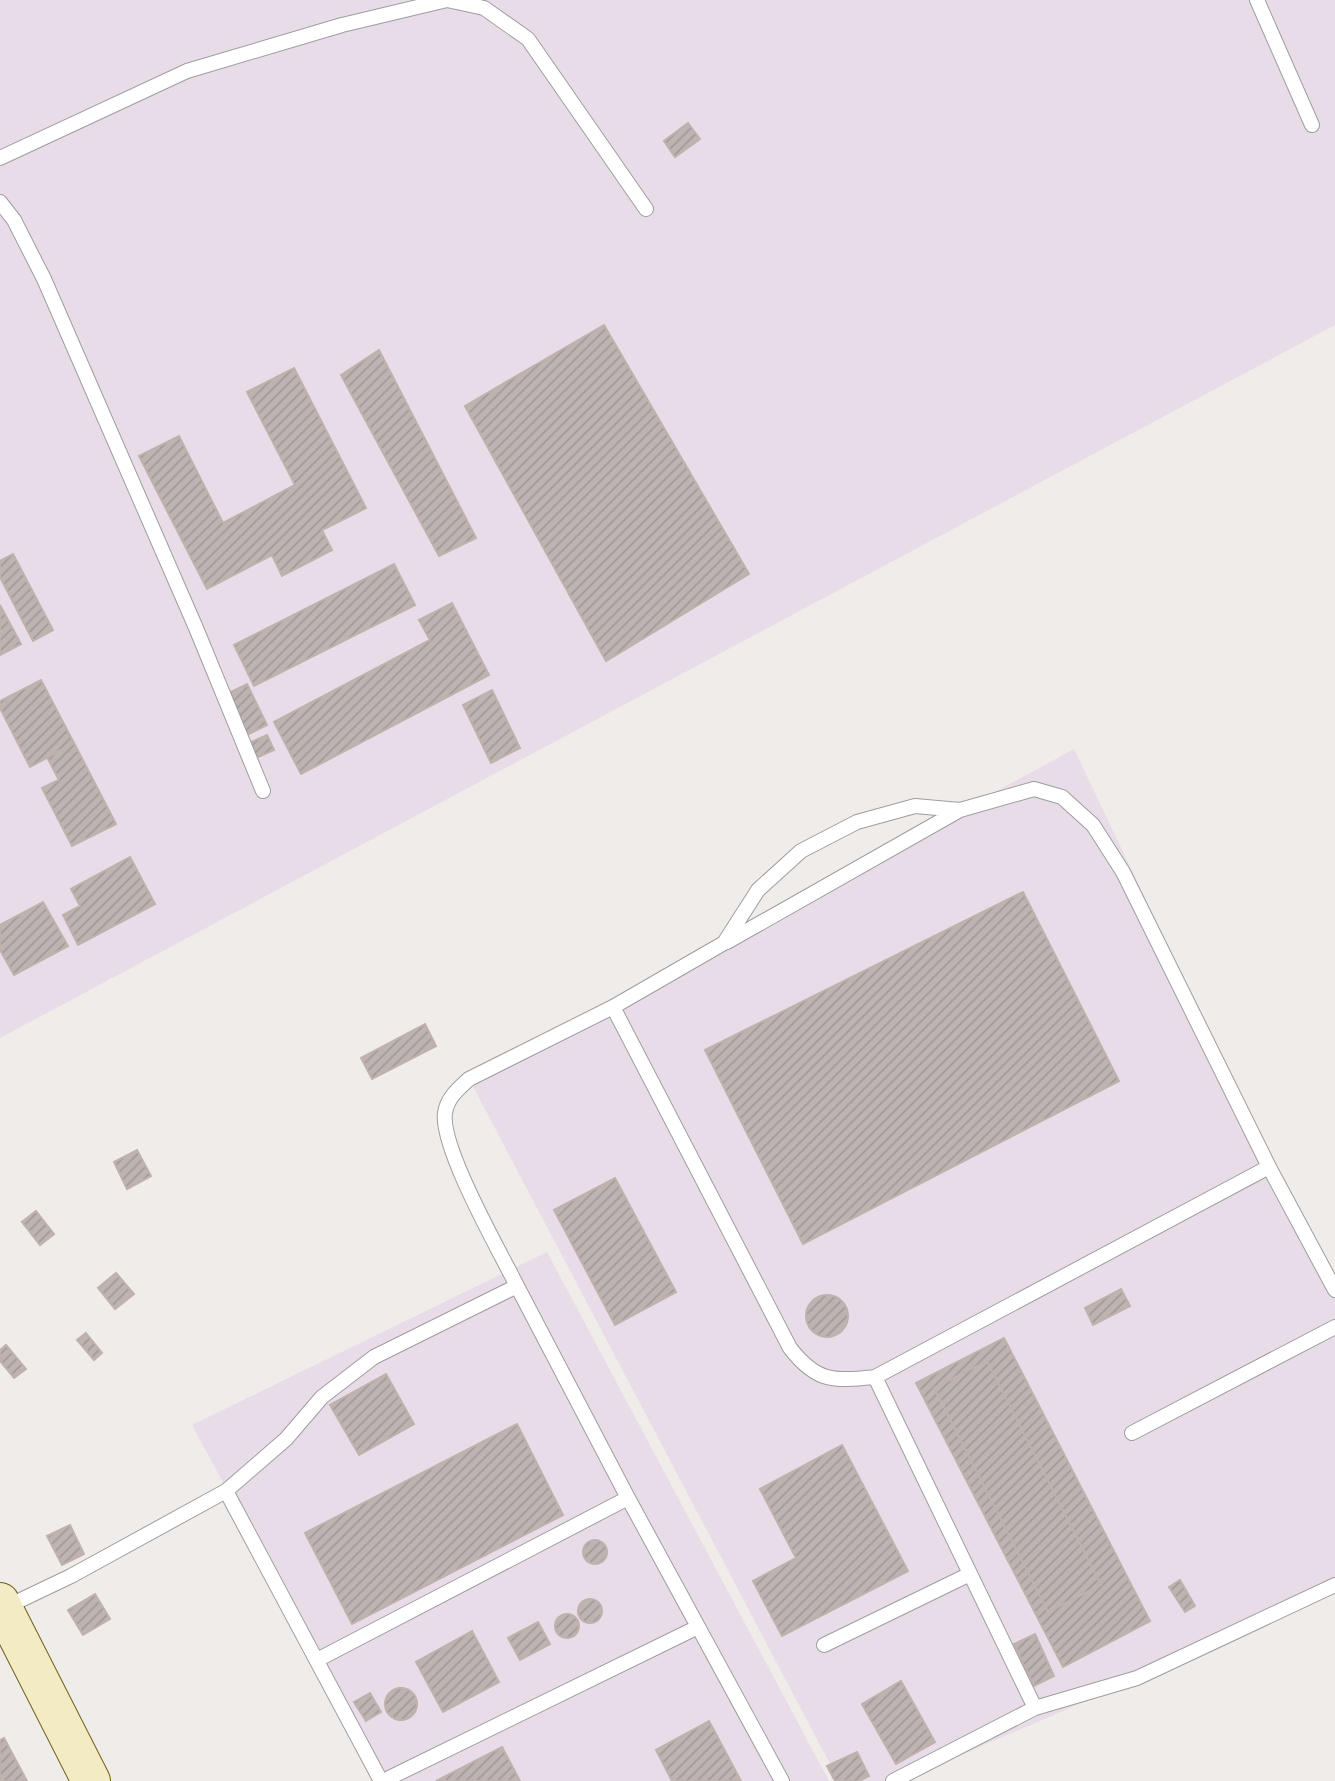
<svg xmlns="http://www.w3.org/2000/svg" width="1335" height="1781" font-family="Roboto,sans-serif">
  <style>
    .industrial { fill: #e8dce8 }
    .building { fill: url(#building-hatch); stroke: #c0b1ad; stroke-width: 2 }
    .lines { fill: none; stroke-linecap: round; stroke-linejoin: round }
    .lane-casing { stroke: #9e9e9e; stroke-width: 16 }
    .secondary-casing { stroke: #6e6312; stroke-width: 40 }
    .lane { stroke: #fff; stroke-width: 14 }
    .secondary { stroke: #f3ebc4; stroke-width: 38 }
  </style>
  <defs>
    <pattern id="building-hatch" width="6" height="6" patternUnits="userSpaceOnUse" patternTransform="scale(1.75)"><rect width="6" height="6" fill="#bdb4b2"/><path d="M-1 1l2-2M0 6l6-6M5 7l2-2" fill="none" stroke="#a29a99"/></pattern>
  </defs>
  <rect width="100%" height="100%" fill="#f0ece9"/>
  <path class="industrial" d="M0,0H1335V325L0,1038Z
    M1074,749L1335,1297V1593L901,1781H839L469,1079Z
    M547,1252L829,1781H385L192,1425Z"/>
  <path class="building" d="M688,123L700,139L675,157L664,141Z
    M604,325L749,574L606,661L465,406Z
    M379,350L476,538L439,556L341,375Z
    M294,368L366,508L322,530L332,550L282,576L272,555L207,589L139,456L179,436L223,523L295,485L247,392Z
    M13,554L53,630L33,641L0,577V561Z
    M394,564L415,605L254,686L234,645Z
    M452,603L489,675L301,774L274,722L430,640L419,620Z
    M0,605L21,644L0,655Z
    M41,680L74,743L30,767L0,708V701Z
    M247,684L267,725L247,735L227,694Z
    M492,690L520,748L491,763L463,705Z
    M267,735L274,750L256,758L249,743Z
    M74,743L116,824L72,846L42,788L59,780L47,757Z
    M130,857L155,904L78,945L63,915L80,906L71,889Z
    M1023,892L1119,1081L803,1244L705,1050Z
    M43,902L68,946L14,975L0,950V925Z
    M425,1024L436,1046L372,1079L361,1058Z
    M137,1150L151,1176L127,1189L114,1162Z
    M615,1178L676,1292L615,1325L554,1210Z
    M36,1211L54,1234L40,1245L22,1222Z
    M116,1273L134,1294L115,1309L98,1288Z
    M1121,1289L1130,1306L1093,1325L1085,1308Z
    M806 1316a21 21 0 1 1 42 0a21 21 0 1 1-42 0Z
    M86,1333L102,1353L94,1360L77,1340Z
    M1004,1338L1150,1621L1063,1667L916,1383Z
    M6,1345L26,1369L14,1378L0,1361V1350Z
    M987,1361L1101,1585L1048,1612L934,1388Z
    M386,1374L414,1424L359,1455L330,1405Z
    M517,1424L563,1515L352,1624L305,1533Z
    M842,1445L908,1571L782,1636L753,1581L796,1558L760,1489Z
    M70,1525L84,1554L62,1565L47,1536Z
    M583 1552a12 12 0 1 1 24 0a12 12 0 1 1-24 0Z
    M1180,1580L1195,1606L1185,1612L1169,1587Z
    M95,1594L110,1619L83,1635L68,1610Z
    M578 1611a12 12 0 1 1 24 0a12 12 0 1 1-24 0Z
    M555 1626a12 12 0 1 1 24 0a12 12 0 1 1-24 0Z
    M538,1622L550,1644L520,1660L508,1638Z
    M472,1631L499,1682L443,1712L416,1662Z
    M1035,1634L1054,1676L1034,1686L1014,1644Z
    M901,1681L935,1742L896,1764L862,1704Z
    M385 1704a16 16 0 1 1 32 0a16 16 0 1 1-32 0Z
    M370,1693L381,1712L366,1721L354,1702Z
    M709,1721L741,1781H672L656,1750Z
    M4,1738L27,1781H0V1740Z
    M502,1747L520,1781H436Z
    M857,1752L869,1776L859,1781H835L827,1766Z"/>
  <g class="lines">
    <g class="lane-casing">
      <path id="lane" d="M1257,0L1312,125
        M0,158L187,71L342,25L447,0L484,8L528,39L646,209
        M0,202L14,220L44,279L196,628L263,791
        M727,942L960,810
        M613,1007L790,1348C817,1383 834,1381 875,1377L1035,1708
        M517,1286L628,1498L782,1781
        M875,1377L1269,1167
        M1132,1433L1335,1327
        M226,1491L381,1781
        M4,1608L71,1576L226,1491L286,1439L322,1397L374,1357L517,1286C500,1252 440,1147 445,1113C447,1098 459,1088 469,1079L613,1007L724,943L758,890L801,851L857,822L915,806L960,810L1034,789L1062,797L1093,825L1123,872L1269,1167L1335,1290
        M824,1645L970,1574
        M317,1660L628,1498
        M383,1781L698,1627
        M893,1781L1035,1708L1137,1678L1335,1585"/>
    </g>
    <g class="secondary-casing">
      <path id="secondary" d="M0,1602L91,1781"/>
    </g>
    <use href="#lane" class="lane"/>
    <use href="#secondary" class="secondary"/>
  </g>
</svg>
